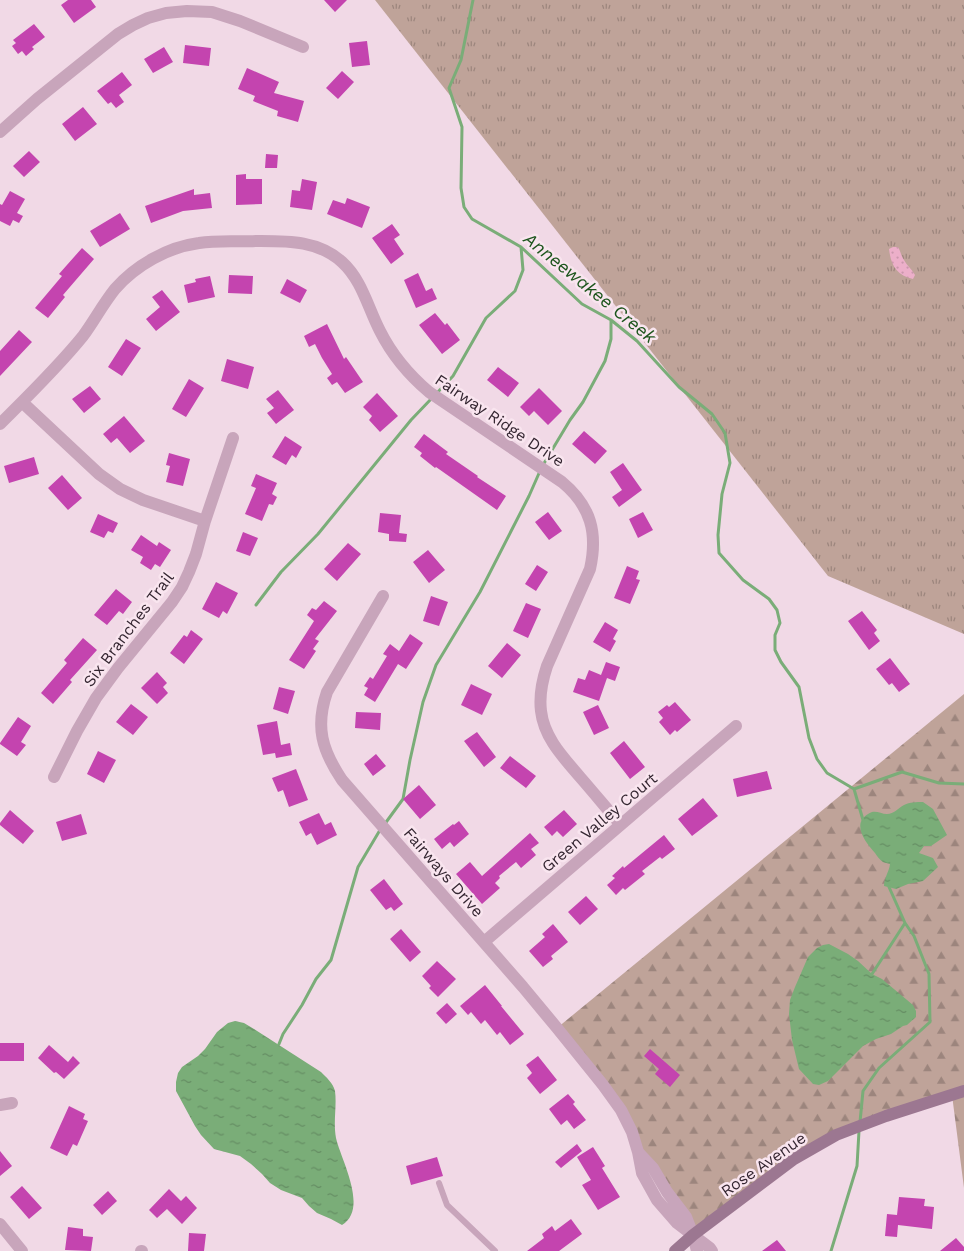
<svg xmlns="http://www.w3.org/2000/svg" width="964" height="1251" font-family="'Work Sans',sans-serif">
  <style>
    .grass { fill: url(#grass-tufts) }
    .forest { fill: url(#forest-firs) }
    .sand { fill: url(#sand-dots) }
    .water { fill: url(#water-ripples) }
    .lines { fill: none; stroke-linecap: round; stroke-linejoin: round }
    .stream { stroke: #7aad78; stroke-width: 3 }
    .building { fill: #c444af }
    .lane { stroke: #c8a5bb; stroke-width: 6 }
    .street { stroke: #c8a5bb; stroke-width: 12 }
    .secondary { stroke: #9c7791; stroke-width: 12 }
    .labels { text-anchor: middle; stroke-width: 5; stroke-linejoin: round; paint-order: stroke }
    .street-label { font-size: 16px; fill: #342631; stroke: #f9e5ef }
    .water-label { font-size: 18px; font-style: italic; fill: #1d551d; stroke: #f9e5ef }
  </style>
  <defs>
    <pattern id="grass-tufts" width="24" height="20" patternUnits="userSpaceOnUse" patternTransform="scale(1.25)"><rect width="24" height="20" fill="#bfa399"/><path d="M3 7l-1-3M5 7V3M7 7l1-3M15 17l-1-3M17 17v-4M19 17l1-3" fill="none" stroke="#9c857d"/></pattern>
    <pattern id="forest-firs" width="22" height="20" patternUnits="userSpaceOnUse" patternTransform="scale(1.25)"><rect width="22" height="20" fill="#bfa399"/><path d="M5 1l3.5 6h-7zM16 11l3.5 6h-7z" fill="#9c857d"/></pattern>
    <pattern id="sand-dots" width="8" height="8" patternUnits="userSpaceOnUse" patternTransform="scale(1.25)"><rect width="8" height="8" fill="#ecafc9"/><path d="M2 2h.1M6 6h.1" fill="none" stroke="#cb96ad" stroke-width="1.8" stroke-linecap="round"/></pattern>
    <pattern id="water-ripples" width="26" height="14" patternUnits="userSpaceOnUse" patternTransform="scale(1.25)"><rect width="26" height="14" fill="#7aad78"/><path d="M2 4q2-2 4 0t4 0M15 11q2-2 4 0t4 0" fill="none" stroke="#658d63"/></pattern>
  </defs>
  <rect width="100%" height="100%" fill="#f1d9e6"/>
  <path class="grass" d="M375,0H964V634L828,576Z"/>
  <path class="forest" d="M964,694V1188L952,1095L836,1135L693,1235L632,1132L557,1028Z"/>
  <path class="sand" d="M893,247H898C901,252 901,256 904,260C907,266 912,269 915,275L913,279C896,275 891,265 889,249Z"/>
  <path class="water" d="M923,802L933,809L947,835L931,846H924L919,853L933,858L938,867L923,881L908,884L896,889L884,886C884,878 889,872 890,864C888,863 884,863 883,862C880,860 877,856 875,853C866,843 851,824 868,814C875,809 880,814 887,814C894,814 898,808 904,805C910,802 916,802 923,802Z
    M829,944L848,954L858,961L872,974L882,979L913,1005L916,1011V1017L907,1025L903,1026L891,1034L876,1039L863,1046L828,1081L819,1085L813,1084L799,1069L792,1040L789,1014L790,1000L795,987L808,957L817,948L823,945Z
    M235,1021L244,1023L254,1029L321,1072C326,1077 333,1083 335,1091C337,1106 333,1122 336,1138C341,1160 369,1209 342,1225L331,1219L317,1213L309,1206L302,1198L281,1190L270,1183L262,1174L251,1164L240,1156L214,1149L201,1135L195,1126L176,1091V1082L178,1073L182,1067L198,1056L205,1049L217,1032L228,1023Z"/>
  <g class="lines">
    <path class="stream" d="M473,0L461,60L449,88L462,127L461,188L464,207L472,219L521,247L582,304L611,320L637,341L679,387L712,414L725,433L730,463L722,494L718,535L719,553L743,580L769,599L777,610L780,623L775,635V650L781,662L799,687L809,738L817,759L827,773L854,789L902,772L939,783L964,784
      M436,394L453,376L486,318L515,291L523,270L521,247
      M543,465L570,420L583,402L605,361L611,339V320
      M256,605L281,572L318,534L411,420L432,398
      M854,789L863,820
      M384,825L403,799L410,760L423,702L436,665L480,592L529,496L540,471
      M872,974L905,923
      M279,1044L283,1034L302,1005L316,979L331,960L358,867L380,830
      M860,1122L863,1091L879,1068L930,1022L929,974L914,936L905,923L889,887
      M831,1251L857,1166L859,1131"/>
  </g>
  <path class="building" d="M68,0H91L96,7L74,23L61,5Z
    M324,0H347L335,12Z
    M34,24L45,37L32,47L34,49L26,56L22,51L18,54L12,46L16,43L13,40Z
    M367,41L370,65L352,67L349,43Z
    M185,45L211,48L209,66L183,63Z
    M164,47L173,62L153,73L144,59Z
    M247,68L279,82L274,93L304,101L298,122L277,116L278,111L253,101L255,96L238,89Z
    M342,71L354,82L338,99L326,88Z
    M122,72L132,85L119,95L124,102L116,108L111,102L108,104L97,91Z
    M83,107L97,124L75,141L62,124Z
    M29,151L40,162L24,177L13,166Z
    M266,154L278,155L277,168H265Z
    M246,174V179H262V204L236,205V175Z
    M302,179L317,182L312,210L290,207L292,190L300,191Z
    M194,189V195L210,193L212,208L183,211L151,223L145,206Z
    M10,191L25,199L17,213L23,216L19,223L13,220L10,226L0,221V204L2,205Z
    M347,198L370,207L362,228L327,214L333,200L345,204Z
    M120,213L130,229L100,247L90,231Z
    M392,224L400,235L394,239L404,254L391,264L372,238Z
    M82,248L94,259L63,295L65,297L48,318L35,308L62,276L59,274Z
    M418,273L426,291L432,288L437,299L416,308L404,280Z
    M229,275L253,276L252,294L228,293Z
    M210,276L215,297L188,303L184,285L196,282L195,279Z
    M287,279L307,290L300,303L280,293Z
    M162,290L180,312L156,331L146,319L160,307L152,297Z
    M435,313L445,325L447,323L460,340L442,354L419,325Z
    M327,324L344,359L346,357L363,382L345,393L337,382L332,385L327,378L332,374L322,358L315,344L309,347L304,336Z
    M19,330L32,342L0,376V351Z
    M126,339L141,348L122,376L108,367Z
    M227,359L254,367L248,389L221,381Z
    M498,367L519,383L508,397L487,380Z
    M189,379L204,388L186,417L172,409Z
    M90,386L101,399L84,413L72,399Z
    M539,388L562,411L548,425L534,411L529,416L520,407Z
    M278,390L294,410L276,424L267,413L274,408L266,399Z
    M377,393L398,416L380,432L369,420L372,416L363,407Z
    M124,416L145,441L130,453L117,438L111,443L103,434Z
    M584,431L607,451L595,464L572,444Z
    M424,434L448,452L446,454L478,476L477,477L506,496L497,510L436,467L435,468L420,456L422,453L414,447Z
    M285,436L302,447L296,458L292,455L286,465L272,457Z
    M169,453L190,459L183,486L166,482L170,466L166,465Z
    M34,457L39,474L9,483L4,466Z
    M623,463L642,490L619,507L612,497L622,490L610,472Z
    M256,474L277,483L272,494L277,497L273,505L269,504L262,521L245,514L256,488L251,486Z
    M62,475L82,498L68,510L48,488Z
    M548,512L562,531L549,540L535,522Z
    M643,512L653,530L638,538L629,519Z
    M380,513L401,515L399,533L407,534L406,542L389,541V534L378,532Z
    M98,514L118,523L113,533L108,531L104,538L90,532Z
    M243,532L258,538L250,556L236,551Z
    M141,535L157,546L159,542L171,550L160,567L155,564L151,570L140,563L143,557L131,550Z
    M348,543L361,554L337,581L324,569Z
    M428,550L445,570L429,583L413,562Z
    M537,565L548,572L536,591L525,584Z
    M627,566L639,571L636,579L640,580L630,604L614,598Z
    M216,582L238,593L227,614L223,611L219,618L202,609Z
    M116,589L132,602L123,614L119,611L107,625L94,615Z
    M431,596L448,602L439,626L423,621Z
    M324,601L337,611L315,639L319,641L313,649L316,651L304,669L289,660L314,621L307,615L312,608L316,610Z
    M526,603L541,609L528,638L513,631Z
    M862,611L877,630L874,633L880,641L869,650L848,621Z
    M605,622L618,630L613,639L616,641L610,652L593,642Z
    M191,630L203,639L184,664L170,653L184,635L187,637Z
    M410,634L423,643L406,669L398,664L375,702L364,695L368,688L364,686L370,677L373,679L387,656L383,654L390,644L399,651Z
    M83,638L97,650L70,680L72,682L53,704L41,693L67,663L64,660Z
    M507,643L521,655L502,678L488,666Z
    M890,658L910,684L899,692L892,683L889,685L876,669Z
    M606,662L620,667L615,681L607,678L599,701L573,692L578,678L585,680L589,670L601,675Z
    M157,672L167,683L163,687L168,693L157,704L141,688Z
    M471,684L492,694L482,715L461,705Z
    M279,687L295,691L288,714L273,709Z
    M675,702L691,720L677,732L675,730L670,735L659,722L663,718L658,712L667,705L669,707Z
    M131,704L148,717L133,735L116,722Z
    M598,705L609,728L594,735L583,712Z
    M356,712L381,713L380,730L355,728Z
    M18,717L31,726L21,742L26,745L17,756L0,744V743Z
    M277,721L281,745L290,743L292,755L276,758L275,753L263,755L257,725Z
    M477,732L496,757L484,767L464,741Z
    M624,741L645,767L630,779L610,753Z
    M98,751L116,760L104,783L87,774Z
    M376,754L386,766L373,776L364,764Z
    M510,756L536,776L526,788L500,768Z
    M296,769L308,800L289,807L283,790L278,792L272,778Z
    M767,771L772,789L737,797L733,779Z
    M419,785L436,805L420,819L403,799Z
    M703,798L718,816L692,836L678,819Z
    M10,810L34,831L23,844L0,825V823Z
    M564,810L577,824L563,837L557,831L552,836L544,827Z
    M319,813L325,825L331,822L337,835L317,845L311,833L306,836L299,822Z
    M81,814L87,834L62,841L56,822Z
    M459,821L469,834L454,847L450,842L442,849L434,839L453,824L454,825Z
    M530,833L539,843L531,849L536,855L521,868L516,862L499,876L500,878L495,883L500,888L482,904L456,874L470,862L482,876Z
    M664,835L675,849L662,859L660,857L642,871L645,874L625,890L623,888L616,895L607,885L615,878L612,876L623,866L624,868Z
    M384,879L403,904L394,911L391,907L386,910L370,890Z
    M586,896L598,909L580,925L568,912Z
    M553,924L568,942L551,956L553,959L543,967L529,951L545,937L542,934Z
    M401,929L421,952L410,962L390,939Z
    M437,961L456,979L438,997L429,988L431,986L422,976Z
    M485,985L502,1006H501L524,1034L510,1045L500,1032L497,1035L485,1020L481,1024L471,1012L468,1015L460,1006Z
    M447,1003L457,1014L446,1024L436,1013Z
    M0,1043H24V1061H0Z
    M49,1045L68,1062L73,1056L80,1063L64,1079L56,1072L54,1073L38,1058Z
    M650,1049L680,1075L670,1087L655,1074L659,1069L644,1056Z
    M538,1056L557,1080L540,1094L527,1078L532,1073L526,1065Z
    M568,1094L575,1102L573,1104L586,1120L574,1129L567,1120L561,1125L549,1109Z
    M69,1106L85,1114L83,1119L88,1121L77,1146L73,1144L67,1156L50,1148Z
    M577,1144L582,1151L561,1168L555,1162Z
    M593,1147L605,1166L602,1168L620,1197L598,1210L582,1185L591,1180L577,1157Z
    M0,1151L12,1166L0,1176Z
    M437,1157L443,1176L411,1185L406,1166Z
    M22,1186L42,1208L29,1219L10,1197Z
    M169,1189L181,1201L186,1196L197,1208L182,1224L167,1209L157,1218L149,1210Z
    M108,1191L117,1201L102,1215L93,1205Z
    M899,1197L925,1199L924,1206L934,1207L932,1229L898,1225L897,1237L885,1236L887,1214L897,1215Z
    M571,1219L582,1234L559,1251H527L544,1238L542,1234L552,1226L555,1231Z
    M68,1227L83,1229V1236L93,1237L91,1251L65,1250Z
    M189,1233L206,1234L204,1251H188Z
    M956,1238L964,1247V1251H940Z
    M777,1240L786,1251H762Z"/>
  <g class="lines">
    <path class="lane" d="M439,1183L447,1205L495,1251"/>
    <path class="street" d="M0,132L37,99L118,34L133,25L148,18L166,13L187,11L212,12L240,21L303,47
      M22,402L99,474L120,489L143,500L205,521
      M0,424C28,396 58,367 83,336C94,321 103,304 115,289C136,265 168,247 199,243C218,240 237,242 256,241C287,241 318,240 342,262C362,280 368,308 380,331C392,355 409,375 429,392L562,482C591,506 598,533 590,569L547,666C542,681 539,695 541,711C544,738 564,758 580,777C594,793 607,809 620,824
      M383,596L327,692C315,727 322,750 342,780L523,987L557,1028L603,1085L621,1110L632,1132L638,1152L642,1173L657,1200L677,1223L710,1248L712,1251
      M54,777L77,731L96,698L118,668L172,602L182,587L189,572L196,554L205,521L233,438
      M484,942L736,726
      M0,1105L12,1103
      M638,1152L653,1168L667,1192L686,1217L693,1235L697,1251
      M0,1224L22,1251
      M141,1251H142"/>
    <path class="secondary" d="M675,1251L693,1235L794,1159L836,1135L886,1116L964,1091"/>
  </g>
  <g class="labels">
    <g class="street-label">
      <text transform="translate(500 420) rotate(34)" y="6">Fairway Ridge Drive</text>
      <text transform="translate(128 629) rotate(-53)" y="6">Six Branches Trail</text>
      <text transform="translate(599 822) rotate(-40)" y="6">Green Valley Court</text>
      <text transform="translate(444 872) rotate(49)" y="6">Fairways Drive</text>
      <text transform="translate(763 1164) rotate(-35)" y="6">Rose Avenue</text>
    </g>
    <g class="water-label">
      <text transform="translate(590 288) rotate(39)" y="6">Anneewakee Creek</text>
    </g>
  </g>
</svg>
